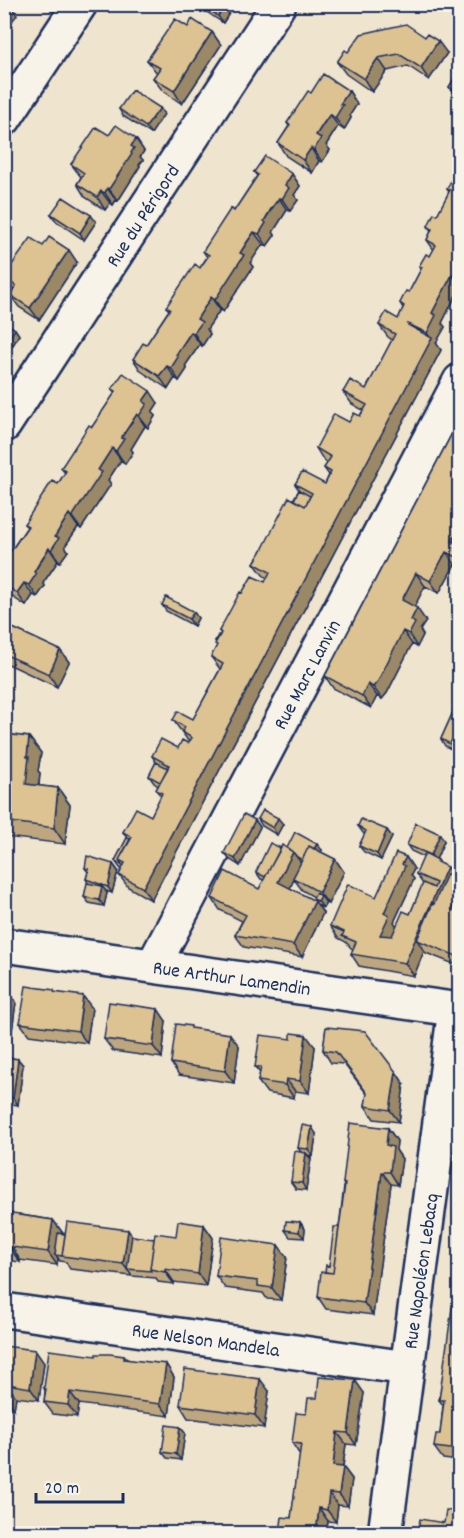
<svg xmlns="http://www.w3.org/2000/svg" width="464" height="1538" font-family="Dekko,sans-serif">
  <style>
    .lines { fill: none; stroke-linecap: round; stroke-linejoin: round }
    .minor-casing { stroke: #1b2f5e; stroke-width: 38 }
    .minor { stroke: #f7f3e8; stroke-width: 33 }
    .wall { fill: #bea77e; stroke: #1b2f5e; stroke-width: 1.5; fill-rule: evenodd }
    .shaded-wall { fill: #9b8866; stroke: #1b2f5e; stroke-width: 1.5 }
    .building { fill: #ddc292; stroke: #1b2f5e; stroke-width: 1.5 }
    .labels { text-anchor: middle; stroke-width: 5; stroke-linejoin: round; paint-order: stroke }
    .street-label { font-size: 20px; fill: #1b2f5e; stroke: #f7f3e8 }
  </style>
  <rect width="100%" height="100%" fill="#efe4ce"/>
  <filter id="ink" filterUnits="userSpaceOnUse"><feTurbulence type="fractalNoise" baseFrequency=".0167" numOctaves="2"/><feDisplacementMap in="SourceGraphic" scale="12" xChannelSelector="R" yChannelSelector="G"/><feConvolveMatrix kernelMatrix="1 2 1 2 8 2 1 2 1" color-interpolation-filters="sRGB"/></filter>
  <g filter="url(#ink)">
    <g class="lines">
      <g class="minor-casing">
        <path id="minor" d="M4,119L80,4
          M4,425L279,4
          M4,945L460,1010
          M153,966L460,381
          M4,1310L407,1368
          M385,1534L455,1009"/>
      </g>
      <use href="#minor" class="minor"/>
    </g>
    <path class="wall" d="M195,4H235L223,23Z
      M212,32L221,45L182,104L162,90L153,78L157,73L147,60Z
      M348,52L447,53L429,80L408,66L387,71L372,92L346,74L337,62Z
      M459,71V100L449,87Z
      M349,91L357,104L350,115L351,118L344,130L338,126L326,145L330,150L322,162L319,161L312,173L286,156L278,143L289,126L287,123L311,93Z
      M160,108L164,114L151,134L123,116L119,109Z
      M109,135L136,139L144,151L140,157L143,160L139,165L140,166L118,201L116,200L113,205L110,203L105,210L85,197L77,184L81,177L71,164Z
      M254,172L292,174L300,186L294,195L298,200L290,211L287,210L273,232L275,235L267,246L263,244L256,254L250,263L253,267L223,312L220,310L207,329L210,334L202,346L200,344L192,356L185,366L187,369L179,381L175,378L168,389L141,371L133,359L146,345L169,310L166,307L200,268L207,257L203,251L234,211L257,176Z
      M459,176V289L442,323L445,327L436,343L441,350L151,900L128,887L119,875L122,869L120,868L115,861L127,838L123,832L151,816L161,796L156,790L158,786L154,783L149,776L156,762L152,756L178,748L188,743L189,742L173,720L193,719L220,669L211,657L217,646L215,641L220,635L221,634L219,631L242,593L265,582L267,578L263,575L254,563L299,490L295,484H325L329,475L324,468L328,463L324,461L316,448L349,422L360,416L363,410L352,404L343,392L366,389L392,340L388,337L379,325L398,319L403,308L400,303L409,292L421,269L419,266L430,256L434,250L427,240L431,231L428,226L437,215L449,192L447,189L458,179Z
      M51,214L96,222L84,240L56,221Z
      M43,246L77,262L39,320L19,307L10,295L13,291L4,279V276Z
      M4,322L15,329L19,335L13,345L4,339Z
      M112,389L158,403L152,412L155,416L148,428L145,426L131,449L133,452L125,464L121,460L108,480L111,484L81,529L78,527L65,546L68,551L60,562L58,561L50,573L43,583L45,586L37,597L33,595L26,606L4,591V561L27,527L24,524L58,484L65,473L61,468L92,427L115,393Z
      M459,420V567L455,564L439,593L425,586L414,607L426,621L420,630L423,635L417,647L412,644L387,693L382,699L377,696L371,708L333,688L325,676Z
      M162,605L198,618L194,626L166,611Z
      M4,624L60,650L69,662L57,687L4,662Z
      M458,701L455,751L445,746L441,739Z
      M4,734L29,737L41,753L38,771L40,773L39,786L58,788L70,805L65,844L6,837L5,841H4Z
      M258,819L283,824L277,835L262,826Z
      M255,820L260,827L240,866L229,859L224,853Z
      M358,826L387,830L392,837L381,860L364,852L359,846L365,834L363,833Z
      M444,841L436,859L454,877L459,879V966L426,953L424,951L414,976L359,966L351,954L353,949L351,948L346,942L338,938L330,926L376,897L406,857L414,869L411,875L414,879L394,922L396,926L410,914L423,884L416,874L424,857L411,851L407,845Z
      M281,848L322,850L321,852L335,859L344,872L328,904L326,903L323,908L318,905L323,913L302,957L244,947L235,935L242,921L220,910L212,898L259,889L264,880L261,879L256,872ZM294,879L302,890L314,897L313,899L314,901L290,888Z
      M113,864L118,871L112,893L106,891L107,893L104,906L89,903L84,897L88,883L86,879L88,872L85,868Z
      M4,990L16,1002L10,1045L4,1044Z
      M92,1008L87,1043L29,1035L20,1023Z
      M166,1021L162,1058L113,1051L104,1039Z
      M326,1027L396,1072L404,1084L399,1122L374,1119L365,1106L367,1094L344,1064L331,1063L323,1050Z
      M239,1046L234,1083L179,1075L171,1063Z
      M315,1047L309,1093L295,1091L294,1098L267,1093L258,1081L260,1073L255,1067Z
      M4,1057L18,1059L23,1065L18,1105L4,1103Z
      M388,1128L397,1141L396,1150L402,1159L398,1185L391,1184L373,1315L326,1309L318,1297L325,1272L329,1266L339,1227L344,1186L343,1183Z
      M316,1134L313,1156L308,1155L311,1159L306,1190L296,1189L291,1182L301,1152L298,1148Z
      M4,1212L21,1215L53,1220L62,1232L61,1233L132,1236L154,1239L176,1236L204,1225L213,1238L206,1286L174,1282V1284L158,1282L156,1278L132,1276L70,1269L66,1262L60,1261L58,1258L57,1265L20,1260V1262L4,1260Z
      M300,1222L305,1229L304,1238L290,1237L285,1230Z
      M287,1257L281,1300L267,1299L263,1293L225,1288L216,1276Z
      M459,1285V1461L443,1459L434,1447L440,1434L443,1405L439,1400L456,1309Z
      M4,1346L44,1363L39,1400L16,1397L14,1409L4,1408Z
      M96,1356H124L127,1359L174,1377L169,1416L79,1404L77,1417L53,1414L44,1402L45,1391L44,1388Z
      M269,1391L264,1428L188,1418L180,1405Z
      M364,1393L356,1445L346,1444L343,1467L352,1479L348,1506L338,1505L336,1522L328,1521L326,1533H280L291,1518L300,1455L292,1443L306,1414L317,1398Z
      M180,1427L185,1433L181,1460L167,1458L162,1452Z"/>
    <path class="shaded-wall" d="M226,4H235L223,23L218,16Z
      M12,8L17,15L9,25L5,19Z
      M212,32L221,45L182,104L174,91Z
      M438,41L447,53L429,80L421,68Z
      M378,58L387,71L372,92L364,79Z
      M349,91L357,104L350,115L351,118L344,130L335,118L340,104Z
      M160,108L164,114L151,134L146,127Z
      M330,114L338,126L326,145L330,150L322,162L314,150L316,135Z
      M136,139L144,151L140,157L143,160L139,165L140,166L118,201L109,189L131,153V146Z
      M311,148L319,161L312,173L303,160Z
      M292,174L300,186L294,195L298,200L290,211L282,199L285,185Z
      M107,188L116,200L113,205L105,193Z
      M101,191L110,203L105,210L97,197Z
      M279,198L287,210L273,232L275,235L267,246L259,234L264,221Z
      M91,215L96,222L84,240L80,233Z
      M254,232L263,244L250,263L253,267L223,312L215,300L240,253Z
      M459,246V261L455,255Z
      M69,250L77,262L39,320L30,308Z
      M459,270V282L456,277Z
      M452,275L459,285V289L442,323L445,327L436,343L441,350L151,900L143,888L431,339L427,333L432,313Z
      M211,297L220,310L207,329L210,334L202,346L194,333L197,319Z
      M15,329L19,335L13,345L9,338Z
      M191,332L200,344L185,366L187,369L179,381L171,368L176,355Z
      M167,366L175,378L168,389L159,376Z
      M150,391L158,403L152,412L155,416L148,428L139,416L143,401Z
      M137,414L145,426L131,449L133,452L125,464L116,451L121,438Z
      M112,448L121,460L108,480L111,484L81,529L72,517L98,470Z
      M69,514L78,527L65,546L68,551L60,562L51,550L55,536Z
      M459,528V551L452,541Z
      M49,548L58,561L43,583L45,586L37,597L29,585L34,572Z
      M446,552L455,564L439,593L430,581Z
      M459,552V562L457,557Z
      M416,573L425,586L411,613L402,600Z
      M24,583L33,595L26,606L17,593Z
      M417,608L426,621L420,630L423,635L417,647L409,634L411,620Z
      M194,612L198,618L194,626L189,619Z
      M403,631L412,644L387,693L382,699L373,687Z
      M60,650L69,662L57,687L49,674Z
      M368,684L377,696L371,708L362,696Z
      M459,723V740L455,751L450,744Z
      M29,737L41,753L38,771L40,773L37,800L26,784L27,757Z
      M58,788L70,805L65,844L54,828Z
      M278,818L283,824L277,835L273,828Z
      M255,820L260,827L240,866L235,859Z
      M387,830L392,837L381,860L377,854Z
      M440,834L444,841L435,862L431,855Z
      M317,844L322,850L312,869L308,862Z
      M293,852L302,864L293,878L294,879L287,895L278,882Z
      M406,857L414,869L411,875L414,879L394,922L398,928L389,947L380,935L384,913L402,864Z
      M335,859L344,872L328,904L319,892Z
      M438,860L445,871L447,867L455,879L417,940L424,951L414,976L405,963L444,873L437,862Z
      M113,864L118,871L112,893L108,887Z
      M102,886L107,893L104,906L99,900Z
      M459,891V920L452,909Z
      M321,896L326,903L323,908L318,901Z
      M315,901L323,913L302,957L293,945Z
      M7,990L16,1002L10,1045L4,1037V1011Z
      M83,996L92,1008L87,1043L78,1031Z
      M158,1009L166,1021L162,1058L153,1046Z
      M230,1034L239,1046L234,1083L225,1071Z
      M306,1035L315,1047L309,1093L300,1081Z
      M18,1059L23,1065L18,1105L13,1098Z
      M396,1072L404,1084L399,1122L390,1110Z
      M286,1079L295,1091L294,1098L285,1085Z
      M312,1127L316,1134L313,1156L308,1149Z
      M388,1128L397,1141L396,1150L402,1159L398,1185L390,1172L386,1145Z
      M306,1153L311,1159L306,1190L302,1183Z
      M382,1172L391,1184L373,1315L364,1303Z
      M53,1220L62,1232L58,1255H55L58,1258L57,1265L48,1252Z
      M300,1222L305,1229L304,1238L299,1232Z
      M204,1225L213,1238L206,1286L198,1274Z
      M128,1230L137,1242L127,1269L132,1276L123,1264Z
      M278,1245L287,1257L281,1300L272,1288Z
      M12,1247L20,1260V1262L11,1250Z
      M165,1269L174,1282V1284L165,1272Z
      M35,1350L44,1363L39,1400L30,1388Z
      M166,1364L174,1377L169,1416L160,1404Z
      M260,1379L269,1391L264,1428L255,1415Z
      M355,1380L364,1393L356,1445L348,1433Z
      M7,1384L16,1397L14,1409L6,1396Z
      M70,1392L79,1404L77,1417L68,1405Z
      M180,1427L185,1433L181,1460L176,1454Z
      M337,1432L346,1444L341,1478L333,1466Z
      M343,1467L352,1479L348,1506L339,1494Z
      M329,1493L338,1505L336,1522L327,1510Z
      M319,1508L328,1521L326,1533H316Z"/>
    <path class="building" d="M4,4H6L12,8L5,19Z
      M200,4H226L218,16Z
      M175,19L188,27L192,19L212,32L174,91L153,78L160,68L147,60Z
      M406,24L425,37L427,34L438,41L421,68L399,54L378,58L364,79L337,62L345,50L348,52L361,34Z
      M459,71V94L449,87Z
      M323,74L349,91L340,104L343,105L335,118L330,114L323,124L316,135L321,138L314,150L311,148L303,160L278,143L290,125L287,123L308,91L311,93Z
      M132,90L160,108L146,127L119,109Z
      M116,125L136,139L131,146L134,148L131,153L132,154L109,189L107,188L105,193L101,191L97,197L77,184L84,173L71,164L96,127L109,135Z
      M265,156L292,174L285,185L289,188L282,199L279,198L271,209L264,221L266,223L259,234L254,232L247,242L240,253L244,255L215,300L211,297L197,319L202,322L194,333L191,332L183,344L176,355L178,357L171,368L167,366L159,376L133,359L143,343L146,345L170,309L166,307L195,264L200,268L209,255L203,251L231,208L234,211L258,175L254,172Z
      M453,176L458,179L459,176V246L455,255L459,257V270L456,277L452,275L432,313L436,315L427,333L408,324V325L432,338L143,888L119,875L125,863L119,860L132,837L123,832L136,808L151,816L162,793L156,790L169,765L152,756L161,739L178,748L182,740L188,743L192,738L182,732L185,727L173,720L178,711L193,719L223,664L211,657L217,645L215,644L221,633L219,631L240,592L242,593L252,576L265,582L270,572L254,563L261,552L289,497L305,506L312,493L295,484L302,472L325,484L331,472L324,468L331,457L316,448L334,414L349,422L354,413L360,416L367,405L343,392L350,380L366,389L395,334L379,325L386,312L398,319L404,306L400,303L406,291L409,292L422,267L419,266L426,254L430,256L436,245L427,240L432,229L428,226L434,213L437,215L450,190L447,189Z
      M63,197L91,215L80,233L51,214Z
      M49,237L69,250L30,308L10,295L16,286L4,278V276L31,238L43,246Z
      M4,322L15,329L9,338L4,336Z
      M123,373L150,391L143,401L147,404L139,416L137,414L121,438L124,439L116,451L112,448L98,470L102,472L72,517L69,514L55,536L59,538L51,550L49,548L41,560L34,572L36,574L29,585L24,583L17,593L4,585V561L28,526L24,524L52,481L58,484L66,471L61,468L89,425L92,427L116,391L112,389Z
      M459,420V528L452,541L459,545V552L457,557L446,552L430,581L416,573L402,600L417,608L411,620L415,623L409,634L403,631L378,681L373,687L368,684L362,696L325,676Z
      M299,490L310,496L305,506L294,500Z
      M166,597L194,612L189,619L162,605Z
      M4,624L60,650L49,674L4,654Z
      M218,635H220L216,642L215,641Z
      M458,701H459V723L450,744L441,739Z
      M4,734L29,737L27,757H29L26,784L58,788L54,828L4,821Z
      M156,762L168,768L160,782L149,776Z
      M263,810L278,818L273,828L258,819Z
      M244,814L255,820L235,859L224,853Z
      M361,819L387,830L377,854L359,846L366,831L358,826Z
      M416,823L440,834L431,855L407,845Z
      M295,832L317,844L314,849L309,846L302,860L297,857L293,852L287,848Z
      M127,838L130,839L119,860L123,866L115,861Z
      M270,843L281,848L265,877L256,872Z
      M282,845L293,852L278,882L315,901L293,945L235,935L246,915L212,898L225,871L259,889Z
      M309,846L335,859L319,892L293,878Z
      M396,853L406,857L402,864L405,866L384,913L389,916L380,935L392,936L403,911L410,914L423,883L434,888L436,883L416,874L425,853L438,860L437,862L447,867L405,963L351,954L356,942L342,936L344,932L330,926L348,884L376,897Z
      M87,856L113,864L108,887L86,879L89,869L85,868Z
      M447,874L459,879V891L452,909L459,913V957L417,940L433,903L434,904Z
      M87,883L102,886L99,900L84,897Z
      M316,893L321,896L318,901L313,899Z
      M26,986L54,990V992L83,996L78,1031L20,1023Z
      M4,990H7L4,1011Z
      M109,1002L158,1009L153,1046L104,1039Z
      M176,1024L191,1026V1028L230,1034L225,1071L171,1063Z
      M326,1027L365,1031L396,1072L390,1110L365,1106L367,1093L336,1052L323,1050Z
      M291,1033L306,1035L300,1081L286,1079L285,1085L258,1081L261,1067H255L260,1035L291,1039Z
      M4,1057L18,1059L13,1098L4,1097Z
      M350,1123L388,1128L386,1145L393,1147L390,1172H382L364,1303L318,1297L321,1272L333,1273L345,1184L343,1183Z
      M302,1125L312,1127L308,1149L298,1148Z
      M295,1151L306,1153L302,1183L291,1182Z
      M4,1212L20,1214L19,1215L53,1220L48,1252L12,1247L11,1250L4,1249Z
      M178,1221L204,1225L198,1274L165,1269V1272L150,1269L155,1233L176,1236Z
      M286,1221L300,1222L299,1232L285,1230Z
      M67,1222L128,1230L123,1264L62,1256Z
      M334,1227H339L333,1273L325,1272L326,1265L329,1266Z
      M58,1233L65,1234L62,1256L55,1255Z
      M132,1236L154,1239L150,1269L151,1271L127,1269Z
      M221,1237L278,1245L272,1288L258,1286V1281L216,1276Z
      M459,1285V1450L434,1447L436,1434H440L444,1400H439L452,1308L456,1309Z
      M4,1346L35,1350L30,1388L7,1384L6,1396H4Z
      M49,1350L96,1356V1354H110L124,1356V1359L166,1364L160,1404L70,1392L68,1405L44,1402L46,1389L44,1388Z
      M185,1369L260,1379L255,1415L180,1405Z
      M319,1377L355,1380L348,1433L337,1432L333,1466L343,1467L339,1494L329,1493L327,1510L319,1508L316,1533H280L282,1517L291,1518L301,1444L292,1443L296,1413L306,1414L308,1398H317Z
      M166,1425L180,1427L176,1454L162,1452Z
      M446,1510L459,1512V1533H418L420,1519L444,1523Z"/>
  </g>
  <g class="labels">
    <g class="street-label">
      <text transform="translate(142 215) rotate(-57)" y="7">Rue du Périgord</text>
      <text transform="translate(306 674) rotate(-62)" y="7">Rue Marc Lanvin</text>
      <text transform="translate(232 977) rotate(8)" y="7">Rue Arthur Lamendin</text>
      <text transform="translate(420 1271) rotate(-82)" y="7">Rue Napoléon Lebacq</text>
      <text transform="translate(206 1339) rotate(8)" y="7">Rue Nelson Mandela</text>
    </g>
  </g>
  <rect width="464" height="1538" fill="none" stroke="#f7f3e8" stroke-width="24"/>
  <rect x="12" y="12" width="440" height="1514" fill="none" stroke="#1b2f5e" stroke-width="2" filter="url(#ink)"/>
  <path d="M36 1493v9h87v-9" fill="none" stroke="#1b2f5e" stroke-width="3"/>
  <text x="45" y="1493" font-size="18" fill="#1b2f5e" stroke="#f7f3e8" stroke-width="4.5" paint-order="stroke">20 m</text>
</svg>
